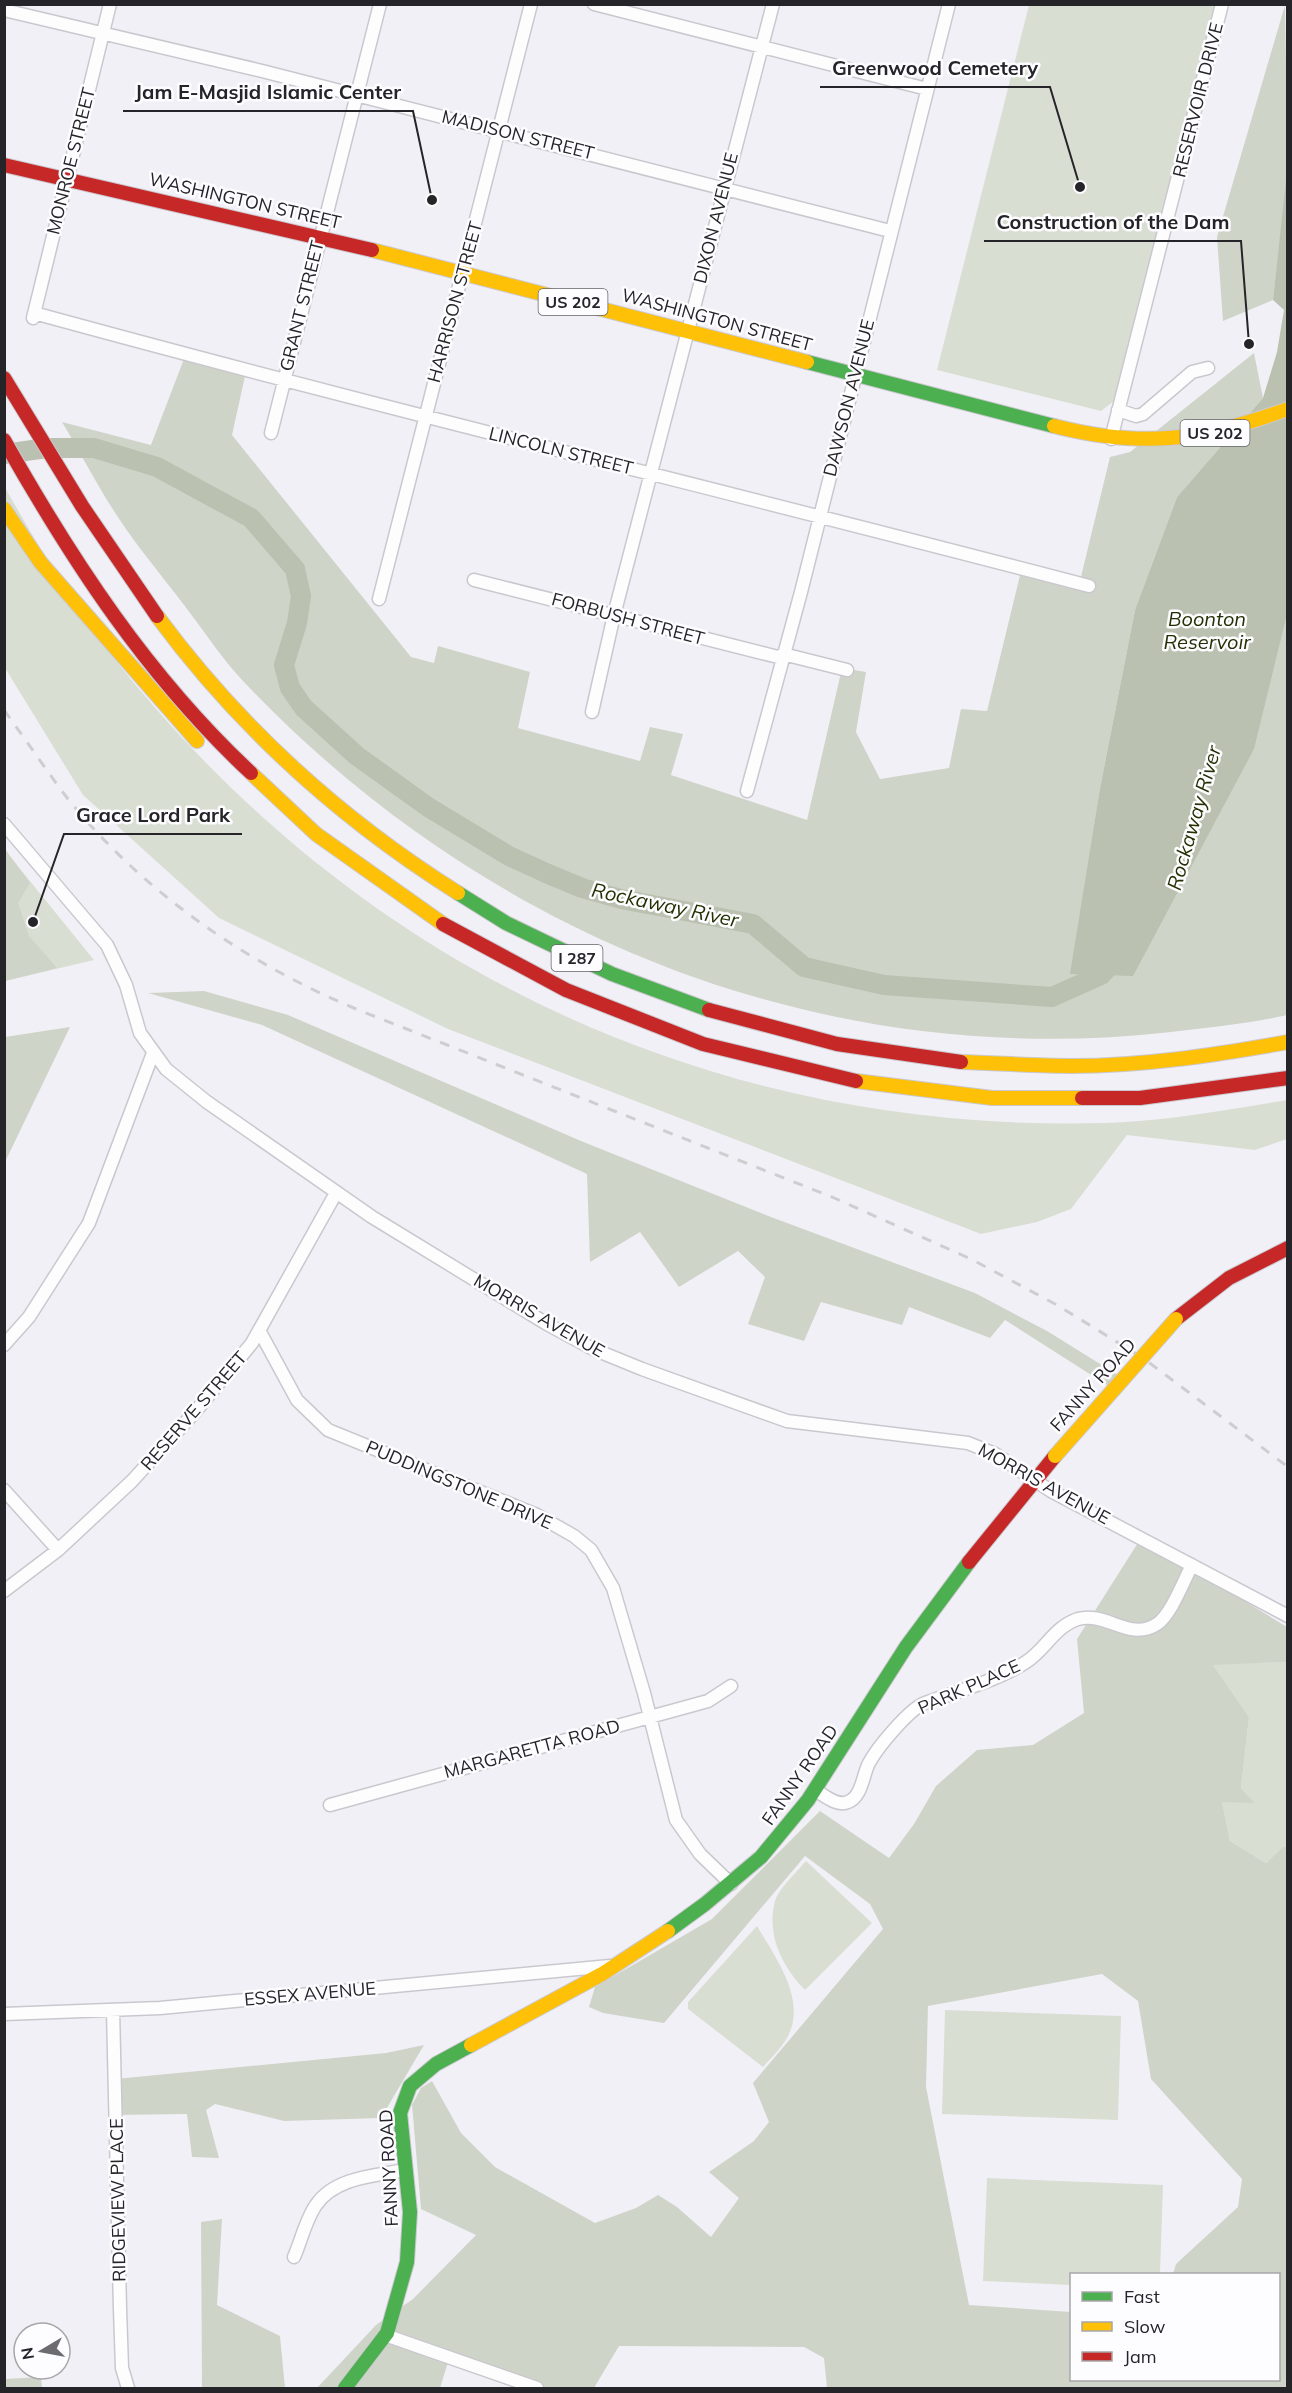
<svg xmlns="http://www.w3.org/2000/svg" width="1292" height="2393" font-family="Mulish,sans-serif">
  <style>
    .green { fill: #d9ded3 }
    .forest { fill: #cfd4c8; fill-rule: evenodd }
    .water { fill: #bac1b0 }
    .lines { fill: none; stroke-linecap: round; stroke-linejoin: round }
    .river { stroke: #bac1b0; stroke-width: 20 }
    .street-casing { stroke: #cac8ce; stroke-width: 15 }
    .fast-casing { stroke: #cac8ce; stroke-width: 16 }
    .slow-casing { stroke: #cac8ce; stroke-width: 16 }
    .jam-casing { stroke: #cac8ce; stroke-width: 16 }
    .street { stroke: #fdfdfe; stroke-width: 12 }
    .fast { stroke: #4caf50; stroke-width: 14 }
    .slow { stroke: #ffc107; stroke-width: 14 }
    .jam { stroke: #c62828; stroke-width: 14 }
    .rail { stroke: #ceced0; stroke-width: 3; stroke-dasharray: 10 10; stroke-linecap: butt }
    .slow-bridge-casing { stroke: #cac8ce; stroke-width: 16; stroke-linecap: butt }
    .slow-bridge { stroke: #ffc107; stroke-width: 14 }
    .labels { text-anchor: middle; stroke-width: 5; stroke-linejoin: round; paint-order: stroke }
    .shield { fill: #fdfcff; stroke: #666568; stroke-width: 1.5 }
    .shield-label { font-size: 16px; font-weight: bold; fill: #252428 }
    .street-label { font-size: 18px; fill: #252428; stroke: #fdfcff }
    .water-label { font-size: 20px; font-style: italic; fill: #223102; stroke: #fdfcff }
    .leader { fill: none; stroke: #252428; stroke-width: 2 }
    .callout-dot { fill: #252428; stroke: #fdfcff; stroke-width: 2 }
    .callout-label { font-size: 20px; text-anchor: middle; font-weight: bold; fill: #252428; stroke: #fdfcff; stroke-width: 5; stroke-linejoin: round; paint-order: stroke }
  </style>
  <rect width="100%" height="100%" fill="#f2f0f7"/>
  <path class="green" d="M1029,5H1221L1126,392L1101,411L937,370Z
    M4,486C36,541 67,598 106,648C350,963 706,1134 1105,1123C1167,1121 1227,1110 1287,1100V1139L1255,1150L1127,1135L1071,1209L1037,1222L981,1234L448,1029L219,918L83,795L5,668Z
    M4,849L94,960L5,981Z
    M1287,1662V1847L1284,1846L1266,1863L1230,1841L1222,1802H1254L1241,1788L1249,1717L1212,1664Z
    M806,1861L872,1923L805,1990C782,1967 766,1934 775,1901C779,1888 797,1872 806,1861Z
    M757,1926C774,1955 803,1994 791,2029C786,2044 773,2056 763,2067L688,2009V2002Z
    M945,2010L1121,2016L1118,2120L942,2114Z
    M987,2178L1163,2185L1160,2274H1072L1071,2285L983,2281Z"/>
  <path class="forest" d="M1285,5L1288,171L1273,300L1223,321L1217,237Z
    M187,351L247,367L232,435L411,657L434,663L438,646L530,672L518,728L640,761L650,727L683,734L671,775L807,820L842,668L866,672L856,732L880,779L949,768L961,709L987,711L1022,567L1080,581L1110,457L1130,452L1254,353L1263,398L1177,497L1135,610L1100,788L1071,974L1287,614V1015C1249,1024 1210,1027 1171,1032C821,1072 483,935 243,681C224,661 209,638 193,617C171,587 147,559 126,529C102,495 83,457 62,422L151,445Z
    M5,849L30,883L18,903L29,936L57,968L5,981Z
    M204,991L288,1015L581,1141L771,1217L975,1293L1047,1331L1118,1375L1110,1387L1005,1320L990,1338L909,1307L902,1325L821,1302L804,1341L748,1324L765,1277L738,1251L679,1287L640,1232L590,1262L587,1174L262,1025L148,993Z
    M70,1027L5,1162V1037Z
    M1141,1538L1287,1627V1662L1213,1665L1249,1717L1241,1788L1255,1803L1222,1802L1230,1841L1266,1863L1284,1846L1287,1847V2388H827L824,2358L804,2347L619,2346L594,2388H539L449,2359L440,2388H317L376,2325L413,2299L476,2235L421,2209L412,2105L421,2088L432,2081L461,2133L495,2167L595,2223L636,2208L658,2195L677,2207L711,2237L739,2198L709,2172L754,2141L769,2122L753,2083L883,1929L870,1904L805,1856L664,2023L603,2013L589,2007L595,1987L712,1919L820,1811L889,1858L914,1824L936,1786L977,1750L1033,1745L1084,1713L1077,1639ZM1102,1974L1138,2001L1151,2079L1242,2179L1238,2207L1176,2264L1173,2274H1278V2380H1072L1071,2312L969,2305L926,2087L928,2006Z
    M424,2045L381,2118L284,2121L215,2104L206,2110L219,2158L192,2157L187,2114L115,2115V2079L386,2053Z
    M222,2219L217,2305L280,2336L285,2388H202L201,2222Z
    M41,2377L42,2388H5V2379Z"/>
  <path class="water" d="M1287,171V614L1254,749L1133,976L1070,974L1100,788L1135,610L1177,497L1263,398L1277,352L1284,310L1273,300Z"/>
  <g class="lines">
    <path class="river" d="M4,454L47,448H94L157,467L251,518L295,569L301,596L297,623L284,665L290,688L304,708L357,756L428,807L509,856L546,873L582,888L621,899L753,924L804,967L884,985L1052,997L1101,975L1119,955"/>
    <g class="street-casing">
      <path id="street" d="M594,4L927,89
        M4,10L262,71L890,231
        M34,313C384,409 738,494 1089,586
        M33,318L110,4
        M1118,410L1136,416L1143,414L1192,372L1208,368
        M271,433L380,4
        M1111,439L1222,4
        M474,580L782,658
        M379,599L531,4
        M783,654L847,670
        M592,712L614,615L773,4
        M747,791L801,592L949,4
        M4,824L107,945L126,985L140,1033L166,1069L207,1102L372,1217L547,1324L593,1349L642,1369L787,1421L968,1443L995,1454L1051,1491L1288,1616
        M259,1330L297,1400L328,1430L537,1515L574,1536L591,1550L613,1588L644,1693L676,1820L700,1854L731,1884
        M4,1345L29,1317L89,1223L153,1053
        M4,1490L58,1550
        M4,1591L58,1550L132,1481L195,1412L252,1343L336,1193
        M815,1790C824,1795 837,1807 848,1802C862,1797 863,1774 869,1763C877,1748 909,1709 925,1703C957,1691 997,1681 1026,1662C1046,1649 1054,1627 1078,1619C1106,1611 1130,1642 1157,1624C1171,1615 1184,1580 1192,1565
        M330,1805L708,1701L731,1686
        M113,2010L120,2309L122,2368L128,2388
        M4,2014L160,2008L610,1966
        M294,2257C301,2241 306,2219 316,2205C335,2177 375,2176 405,2170
        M385,2335L537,2388"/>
    </g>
    <g class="fast-casing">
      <path id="fast" d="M807,362L1054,426
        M458,893L506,923L612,974L709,1010
        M668,1931L705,1904L761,1857L808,1800L906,1647L969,1562
        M345,2388L387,2333L407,2262L410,2212L400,2113L410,2086L436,2064L471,2045"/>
    </g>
    <g class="slow-casing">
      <path id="slow" d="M372,250L807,362
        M1054,426C1144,449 1201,440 1288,409
        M4,509L41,563L197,741
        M157,616C239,727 342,820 458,893
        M251,773L316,834L443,924
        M961,1062C998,1063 1034,1066 1071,1066C1144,1066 1216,1055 1288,1042
        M856,1081L992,1098H1082
        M471,2045L602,1974L668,1931"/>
    </g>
    <g class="jam-casing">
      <path id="jam" d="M4,165L372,250
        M4,378L82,506L157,616
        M4,440C73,562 148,677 251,773
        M443,924L566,990L703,1044L856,1081
        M709,1010L837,1044L961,1062
        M1082,1098H1140L1288,1078
        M1176,1319L1229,1278L1288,1248
        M969,1562L1055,1456"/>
    </g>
    <use href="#street" class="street"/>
    <use href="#fast" class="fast"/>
    <use href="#slow" class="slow"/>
    <use href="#jam" class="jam"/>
    <path class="rail" d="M4,710C26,740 46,770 68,799C143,892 246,963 356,1009L832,1197L971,1259L1057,1305L1143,1358L1288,1467"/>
    <g class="slow-bridge-casing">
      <path id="slow-bridge" d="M1055,1456L1176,1319"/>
    </g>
    <use href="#slow-bridge" class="slow-bridge"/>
  </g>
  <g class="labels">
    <g class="shield">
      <rect x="538.5" y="289" width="69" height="26" rx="4.5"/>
      <rect x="1180.5" y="420" width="69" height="26" rx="4.5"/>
      <rect x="551.5" y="945" width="51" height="26" rx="4.5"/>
    </g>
    <g class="shield-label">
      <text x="573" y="308">US 202</text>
      <text x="1215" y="439">US 202</text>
      <text x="577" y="964">I 287</text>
    </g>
    <g class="street-label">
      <text transform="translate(1198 100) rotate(-76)" y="6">RESERVOIR DRIVE</text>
      <text transform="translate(518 135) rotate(14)" y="6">MADISON STREET</text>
      <text transform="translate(71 161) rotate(-76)" y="6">MONROE STREET</text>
      <text transform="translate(245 201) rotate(13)" y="6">WASHINGTON STREET</text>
      <text transform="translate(716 218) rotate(-76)" y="6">DIXON AVENUE</text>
      <text transform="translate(455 302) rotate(-75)" y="6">HARRISON STREET</text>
      <text transform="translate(302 306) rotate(-76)" y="6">GRANT STREET</text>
      <text transform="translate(717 320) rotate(15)" y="6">WASHINGTON STREET</text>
      <text transform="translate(849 398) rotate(-76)" y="6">DAWSON AVENUE</text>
      <text transform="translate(561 451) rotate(14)" y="6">LINCOLN STREET</text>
      <text transform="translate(628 619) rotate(15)" y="6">FORBUSH STREET</text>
      <text transform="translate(539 1316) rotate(30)" y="6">MORRIS AVENUE</text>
      <text transform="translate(1093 1385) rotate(-48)" y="6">FANNY ROAD</text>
      <text transform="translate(194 1411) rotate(-49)" y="6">RESERVE STREET</text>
      <text transform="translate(1044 1484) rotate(29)" y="6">MORRIS AVENUE</text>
      <text transform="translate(459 1485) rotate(23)" y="6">PUDDINGSTONE DRIVE</text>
      <text transform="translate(969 1687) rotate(-24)" y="6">PARK PLACE</text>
      <text transform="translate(532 1749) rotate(-15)" y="6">MARGARETTA ROAD</text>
      <text transform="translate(800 1775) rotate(-55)" y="6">FANNY ROAD</text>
      <text transform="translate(310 1994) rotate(-5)" y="6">ESSEX AVENUE</text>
      <text transform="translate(389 2168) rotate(-93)" y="6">FANNY ROAD</text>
      <text transform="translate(118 2200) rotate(-91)" y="6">RIDGEVIEW PLACE</text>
    </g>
    <g class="water-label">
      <text x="1207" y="626">Boonton<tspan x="1207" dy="23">Reservoir</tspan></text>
      <text transform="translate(1194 818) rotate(-74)" y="7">Rockaway River</text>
      <text transform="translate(665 905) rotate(12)" y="7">Rockaway River</text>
    </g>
  </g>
  <path class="leader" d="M1080 187L1050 87H820M432 200L413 111H123M1249 344L1241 241H984M33 922L64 834H242"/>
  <g class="callout-dot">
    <circle cx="1080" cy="187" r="6"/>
    <circle cx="432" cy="200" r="6"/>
    <circle cx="1249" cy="344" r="6"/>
    <circle cx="33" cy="922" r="6"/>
  </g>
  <g class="callout-label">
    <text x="935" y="75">Greenwood Cemetery</text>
    <text x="268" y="99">Jam E-Masjid Islamic Center</text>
    <text x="1113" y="229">Construction of the Dam</text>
    <text x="153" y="822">Grace Lord Park</text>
  </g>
  <rect width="1292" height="2393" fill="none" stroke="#252428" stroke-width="12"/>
  <rect x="1070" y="2273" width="210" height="108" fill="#fdfcff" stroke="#a7a6a9" stroke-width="1.5"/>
  <rect x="1082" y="2292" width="30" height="9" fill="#4caf50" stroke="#a7a6a9" stroke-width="1.5"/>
  <text x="1124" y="2303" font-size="18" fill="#252428">Fast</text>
  <rect x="1082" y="2322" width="30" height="9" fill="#ffc107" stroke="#a7a6a9" stroke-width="1.5"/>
  <text x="1124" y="2333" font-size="18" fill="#252428">Slow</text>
  <rect x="1082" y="2352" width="30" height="9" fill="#c62828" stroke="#a7a6a9" stroke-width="1.5"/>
  <text x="1124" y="2363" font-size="18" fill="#252428">Jam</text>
  <g transform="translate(42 2351) rotate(260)"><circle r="28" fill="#fdfcff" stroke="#a7a6a9" stroke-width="1.5"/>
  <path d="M0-4.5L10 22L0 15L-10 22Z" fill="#6d6b70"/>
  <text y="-9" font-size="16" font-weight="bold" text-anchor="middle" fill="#252428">N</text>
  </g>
</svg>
